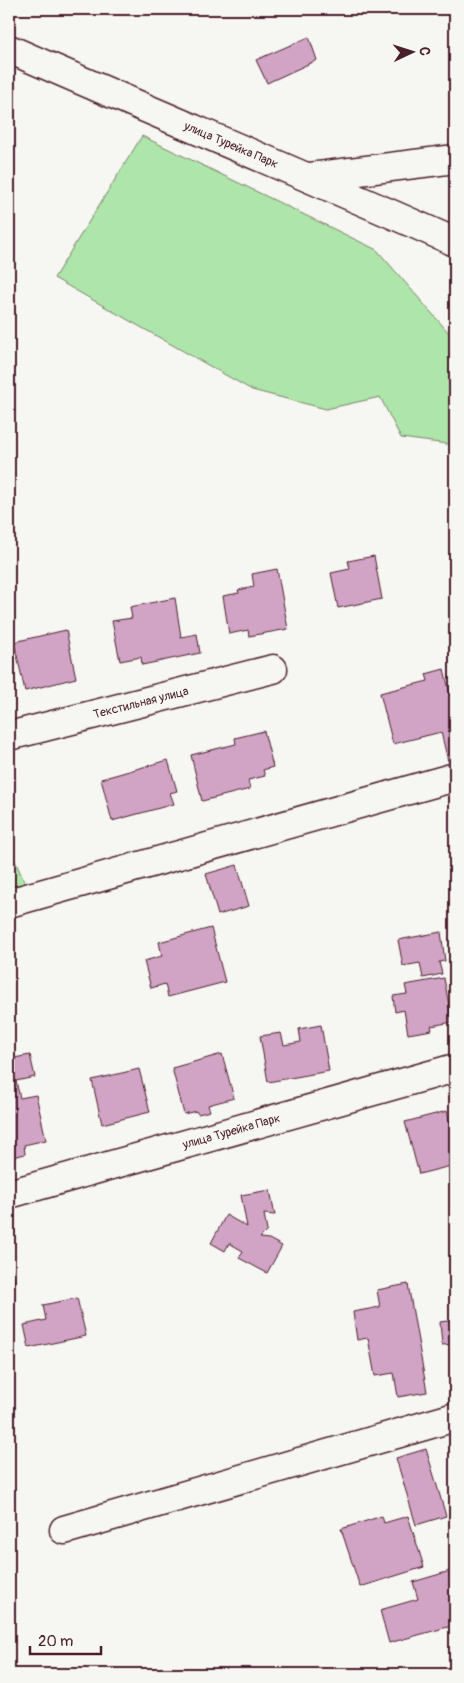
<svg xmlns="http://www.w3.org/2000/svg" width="464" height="1683" font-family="Pangolin,sans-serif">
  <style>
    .green { fill: #ade5aa; stroke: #7c826a }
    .building { fill: #d1a4c6; stroke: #4a1f2b }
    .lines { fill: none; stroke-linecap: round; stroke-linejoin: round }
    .minor-casing { stroke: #4a1f2b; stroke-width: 31 }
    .minor { stroke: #f6f6f2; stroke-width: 28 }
    .labels { text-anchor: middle; stroke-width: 4; stroke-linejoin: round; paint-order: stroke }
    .street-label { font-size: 12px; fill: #4a1f2b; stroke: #f6f6f2 }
  </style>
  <rect width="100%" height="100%" fill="#f6f6f2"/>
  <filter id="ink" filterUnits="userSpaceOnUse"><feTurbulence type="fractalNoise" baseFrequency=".02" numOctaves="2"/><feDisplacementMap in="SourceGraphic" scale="10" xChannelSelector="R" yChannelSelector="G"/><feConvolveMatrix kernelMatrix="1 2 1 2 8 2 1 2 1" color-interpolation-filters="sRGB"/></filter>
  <g filter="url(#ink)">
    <path class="green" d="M142,136L377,250L455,340V445L401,438L380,397L326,409L252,390L54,278Z
      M9,847L27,888L9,896Z"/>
    <path class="building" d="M309,37L317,60L267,83L256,60Z
      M374,556L382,599L338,608L331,573L350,569L348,561Z
      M277,569L288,629L249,636L248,630L229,634L223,596L239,593L238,590L254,587L252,574Z
      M175,598L181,637L197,634L200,653L142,665L141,657L120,661L112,621L132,618L130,607Z
      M66,630L76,678L25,691L14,642Z
      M444,669L455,714V759L448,761L441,732L393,744L380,693L428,681L426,674Z
      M264,731L273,767L263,770L265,776L248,780L250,789L202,801L191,755L236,744L235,738Z
      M168,760L177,791L170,793L174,804L112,821L101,779Z
      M237,865L249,906L218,915L206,874Z
      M211,928L225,982L168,997L165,984L151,988L144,961L162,956L159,942Z
      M441,932L445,961L439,962L442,974L423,978L420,963L403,966L398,940Z
      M444,978L452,1022L431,1026L432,1030L408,1034L404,1010L395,1012L393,996L407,994L405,985Z
      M321,1025L329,1071L268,1082L260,1036L281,1033L284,1045L301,1042L299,1029Z
      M222,1054L234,1098L208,1105L210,1111L198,1114L196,1111L184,1114L172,1068Z
      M30,1055L35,1077L16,1081L20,1098L36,1095L46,1140L24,1145L25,1154L13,1157L11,1147L9,1148V1059Z
      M139,1069L150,1112L102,1124L92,1080Z
      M447,1111L455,1144V1165L419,1174L405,1122Z
      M270,1190L275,1215L264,1214L267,1231L260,1238L269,1239L282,1246L267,1273L239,1258L243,1251L229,1243L225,1251L211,1243L226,1215L247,1227L241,1195Z
      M9,1254L15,1283L9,1284Z
      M408,1284L427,1392L398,1397L394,1373L375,1376L368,1338L357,1340L353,1312L380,1307L377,1290Z
      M77,1298L86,1336L29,1348L24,1325L46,1320L43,1305Z
      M455,1320V1344L442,1345L440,1322Z
      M426,1449L446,1516L416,1525L396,1458Z
      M382,1516L384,1523L408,1516L424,1567L360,1587L341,1529Z
      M450,1571L455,1591V1625L389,1643L380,1610L418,1599L413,1582Z"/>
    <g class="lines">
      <g class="minor-casing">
        <g id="minor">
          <path id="s1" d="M9,49C157,114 307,176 455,242"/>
          <path d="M310,177L455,159"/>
          <path id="s2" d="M9,736L273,669"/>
          <path d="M9,903L455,777"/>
          <path id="s3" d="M9,1194L455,1068"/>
          <path d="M64,1530L455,1417"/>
        </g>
      </g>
      <use href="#minor" class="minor"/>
    </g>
  </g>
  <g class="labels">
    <g class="street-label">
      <text dy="4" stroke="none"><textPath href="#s1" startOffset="242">улица Турейка Парк</textPath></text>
      <text dy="4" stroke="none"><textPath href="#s2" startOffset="136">Текстильная улица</textPath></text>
      <text dy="4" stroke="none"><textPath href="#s3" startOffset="231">улица Турейка Парк</textPath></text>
    </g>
  </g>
  <rect width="464" height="1683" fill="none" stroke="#f6f6f2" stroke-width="30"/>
  <rect x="15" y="15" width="434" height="1653" fill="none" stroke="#4a1f2b" stroke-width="2" filter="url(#ink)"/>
  <g transform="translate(412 52) rotate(86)" stroke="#f6f6f2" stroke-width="4" paint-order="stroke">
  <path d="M0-4L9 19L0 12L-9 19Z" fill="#4a1f2b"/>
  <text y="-8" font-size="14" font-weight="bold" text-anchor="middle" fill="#4a1f2b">С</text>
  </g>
  <path d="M30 1646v8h71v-8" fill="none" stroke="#4a1f2b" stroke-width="2.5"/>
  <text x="38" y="1646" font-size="15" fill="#4a1f2b" stroke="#f6f6f2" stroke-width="4" paint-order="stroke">20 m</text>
</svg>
